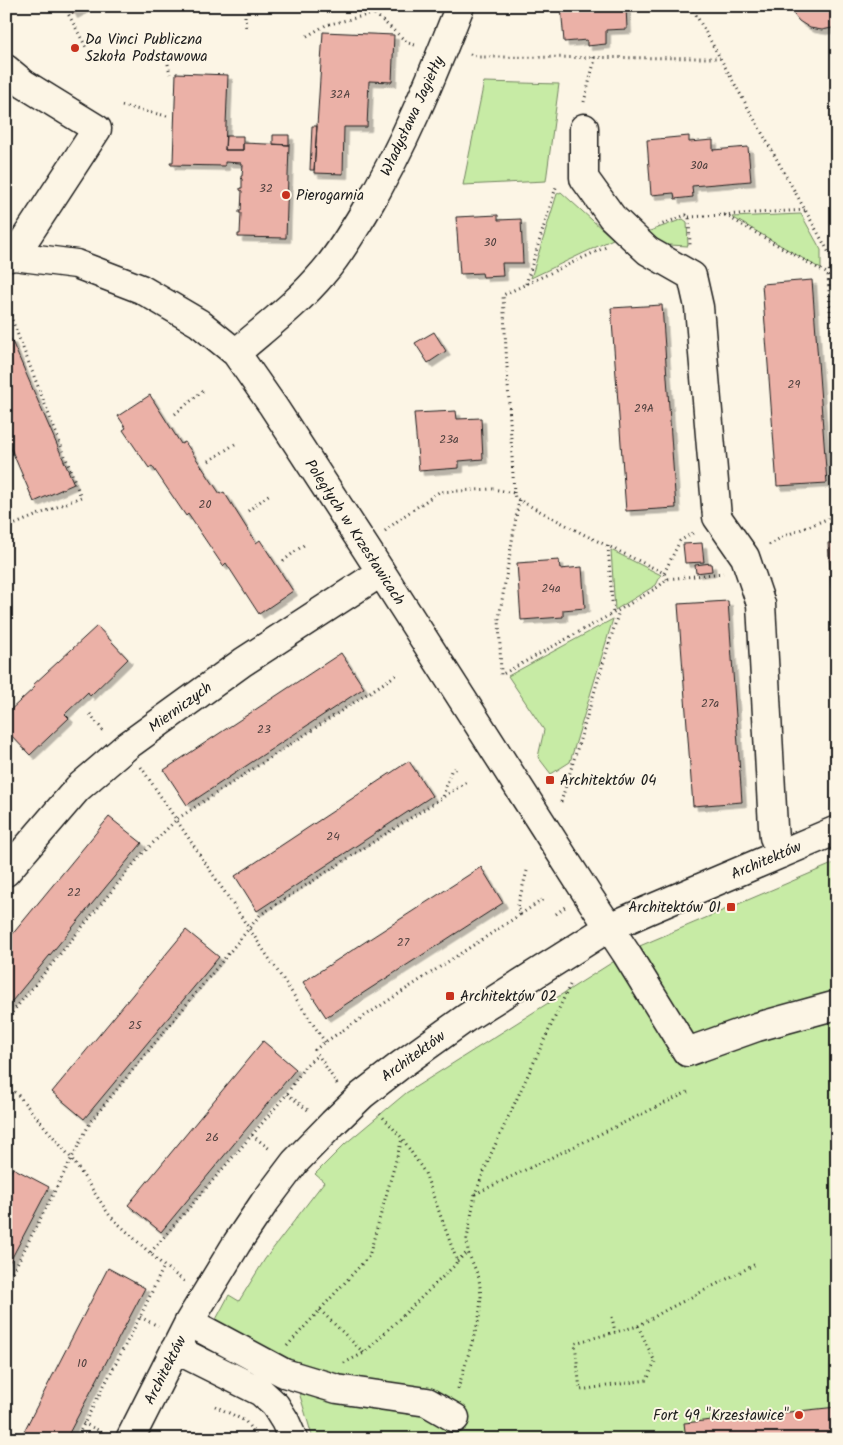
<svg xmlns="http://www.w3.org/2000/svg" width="843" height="1445" font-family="Kalam,sans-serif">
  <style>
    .green { fill: #c7eba5; stroke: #728460 }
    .building { fill: #ebb1a7; stroke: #1c1c1c; filter: url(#shadow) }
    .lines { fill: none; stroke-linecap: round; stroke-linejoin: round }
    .minor-casing { stroke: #1c1c1c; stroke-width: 31 }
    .path { stroke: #1c1c1c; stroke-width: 3; stroke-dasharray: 1 4; stroke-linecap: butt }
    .minor { stroke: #fcf5e5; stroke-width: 28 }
    .poi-dot { fill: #c8321e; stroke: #fcf5e5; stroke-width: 2 }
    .labels { text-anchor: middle; stroke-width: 4; stroke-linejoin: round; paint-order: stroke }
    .number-label { font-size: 12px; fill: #50413f }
    .poi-label { font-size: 15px; fill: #1c1c1c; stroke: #fcf5e5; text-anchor: start }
    .street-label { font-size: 15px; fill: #1c1c1c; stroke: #fcf5e5 }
  </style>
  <defs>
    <filter id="shadow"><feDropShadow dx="4.5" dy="4.5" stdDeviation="0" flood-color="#0004"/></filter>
  </defs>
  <rect width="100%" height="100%" fill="#fcf5e5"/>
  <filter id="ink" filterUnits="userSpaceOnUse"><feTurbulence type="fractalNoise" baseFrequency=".02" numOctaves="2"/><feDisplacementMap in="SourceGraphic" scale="10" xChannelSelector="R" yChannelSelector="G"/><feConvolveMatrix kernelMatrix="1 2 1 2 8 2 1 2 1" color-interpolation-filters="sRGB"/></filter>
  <g filter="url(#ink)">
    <path class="green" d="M484,82L559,84L546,181L463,185Z
      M561,192L613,239L531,278L557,194Z
      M801,214L821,250V269L732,217Z
      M683,219L687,222L688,246L669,245V248H666L647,232Z
      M835,274L837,278V362L831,275Z
      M611,550L661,575L656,585L615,610Z
      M613,619L570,762L551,774L538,757L544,730L508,676Z
      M837,862V1439H313L292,1369L212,1327L229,1295L239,1301L265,1259L324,1182L315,1174L345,1144L406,1093L635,948Z"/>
    <path class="building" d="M69,6H88L73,14Z
      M561,6H626L627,29L606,30V44L587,46V40L564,42Z
      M790,6H837V27L822,30L810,28L799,21L791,11Z
      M323,32L394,35L392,82L369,81L367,127H344L343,174L314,173Z
      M176,73L228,75L225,150H243V143L289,145L286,238L238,237V234H240L241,213H239V211H241L242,191L240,190V188H242V179L241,178V176H242L243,165H241V163L225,162V166L171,165L170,162H173Z
      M312,126H317L314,170H310Z
      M273,135H289V145L273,144Z
      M226,136H243V150H225Z
      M689,136V142L713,140V150L748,147L751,181L692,186L693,197L675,199L674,193L651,195L647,140Z
      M498,215V220L521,219L523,263H502L503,276L483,277L482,273L460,274L456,217Z
      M812,280L827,483L777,486L762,284Z
      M662,305L676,508L626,511L611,308Z
      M434,332L446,351L428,363L415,343Z
      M11,339L74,484L34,502L6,437V341Z
      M150,395L181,444L185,442L220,494L224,492L256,543L260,540L293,591L259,614L226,563L223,566L188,514L186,516L152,466L149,468L123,430L126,428L118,416Z
      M456,411L457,419L481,418L483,459L459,461V468L419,471L414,413Z
      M837,542V665L828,543Z
      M702,543L704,562L685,563L683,544Z
      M559,560L560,569L582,567L585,608L563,610V617L521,620L517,563Z
      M711,563L712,571L696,573L695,565Z
      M728,601L742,802L693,806L678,604Z
      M97,626L128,659L90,696L88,692L65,714L69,718L30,755L6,730V714L35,687L33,685Z
      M341,653L364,688L187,805L164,770Z
      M409,761L432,796L257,911L235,876Z
      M109,817L142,843L8,1006L6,1005V942Z
      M481,867L503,903L326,1017L303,982Z
      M186,930L219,957L84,1119L52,1092Z
      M263,1041L296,1069L161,1232L128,1205Z
      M13,1168L49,1187L6,1269V1180Z
      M108,1268L145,1288L66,1439H20Z
      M837,1407V1439H686L684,1423Z"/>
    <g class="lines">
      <g class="minor-casing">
        <path id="minor" d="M6,69L24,84L97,129L14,256
          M584,128V178L612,217L632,236L648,251L692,276L699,307L717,517L745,557L761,604L773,827L774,837L781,854
          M6,258L14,256L76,264L141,289L199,323L236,353L273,406L365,547L587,894L626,953L687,1052L757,1027L837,1005
          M236,353C266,327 298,303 323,273C339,255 351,234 364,213C403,148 432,77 460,6
          M6,872L78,788L127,746L243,662L380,573
          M189,1322L284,1373L337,1389L427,1402L455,1418
          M175,1349L261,1392L275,1405L285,1421L293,1439
          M130,1439L189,1322L237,1243L264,1203L295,1162L333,1123L362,1095L402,1064L466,1018L608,928L646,911L837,830"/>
      </g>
      <path class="path" d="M64,6L86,47
        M691,6L837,267
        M375,14L408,43L415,45
        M245,16L246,29
        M307,36L326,25L405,6
        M470,54L478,57L720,58
        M168,64L170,74
        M584,102L594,63V57
        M122,106L167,116
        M725,215L828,274
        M689,217L806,210
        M658,226L686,215L689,217L690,245
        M833,261L828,274L837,426
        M526,284L557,184
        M175,414L204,390
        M209,461L238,442
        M514,493L503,295L606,247
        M519,500L499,618L501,675L619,610L658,587L667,579L723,573
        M248,511L271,493
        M6,528L81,497L7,307
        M385,531L401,518L439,492L493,489L514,493L515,498L585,535L664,573L667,579
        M769,545L782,537L837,515
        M608,546L613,614
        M283,561L305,544
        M664,573L680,541L696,531
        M90,714L104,732
        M141,767L325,1042
        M443,796L451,771L458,767
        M561,802L619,611
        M527,871L517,908L521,914L545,898
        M556,914L565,907
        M6,1020L142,854L177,819L399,673
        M337,1084L315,1050L322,1044L521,914
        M6,1086L17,1094L72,1159L110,1216L150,1253
        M287,1094L308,1110
        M252,1135L271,1150
        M475,1194L690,1091
        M457,1261L468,1252
        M184,1281L164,1266L150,1253L252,1135L287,1094L305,1066L318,1055
        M6,1285L91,1121L260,915L468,781
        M320,1310L364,1353L455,1265L457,1261L425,1173L402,1138L380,1114
        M140,1317L158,1326
        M612,1317L615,1332
        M638,1326L655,1362L647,1380L580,1390L575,1343L638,1326L666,1310L756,1264
        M287,1346L369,1256L402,1139
        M344,1363L364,1353
        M458,1389L479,1319L481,1297L479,1278L468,1252L467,1239L475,1194L491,1154L570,985
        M215,1406L245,1421L259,1439
        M83,1423L104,1433
        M76,1439L140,1317L164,1266"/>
      <use href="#minor" class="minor"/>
    </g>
  </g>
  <g class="poi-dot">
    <circle cx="75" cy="48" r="5"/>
    <circle cx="286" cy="195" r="5"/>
    <rect x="545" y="775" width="10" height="10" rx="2.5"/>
    <rect x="726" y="902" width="10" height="10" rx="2.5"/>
    <rect x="445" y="991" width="10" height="10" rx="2.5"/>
    <circle cx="799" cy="1415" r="5"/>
  </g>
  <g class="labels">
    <g class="number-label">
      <text x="340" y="98">32A</text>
      <text x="699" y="169">30a</text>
      <text x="266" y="192">32</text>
      <text x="490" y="246">30</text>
      <text x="794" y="388">29</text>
      <text x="644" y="412">29A</text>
      <text x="449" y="443">23a</text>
      <text x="205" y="508">20</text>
      <text x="551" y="592">24a</text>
      <text x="710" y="707">27a</text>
      <text x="264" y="733">23</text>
      <text x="333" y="840">24</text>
      <text x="74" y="896">22</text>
      <text x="403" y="946">27</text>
      <text x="135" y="1029">25</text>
      <text x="212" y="1141">26</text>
      <text x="82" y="1367">10</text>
    </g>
    <g class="poi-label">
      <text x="85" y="44">Da Vinci Publiczna<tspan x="85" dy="17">Szkoła Podstawowa</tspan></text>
      <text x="296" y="200">Pierogarnia</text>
      <text x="560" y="785">Architektów 04</text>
      <text x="721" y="912" text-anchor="end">Architektów 01</text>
      <text x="460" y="1001">Architektów 02</text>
      <text x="789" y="1420" text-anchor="end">Fort 49 "Krzesławice"</text>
    </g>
    <g class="street-label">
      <text transform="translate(412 116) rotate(-65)" y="5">Władysława Jagiełły</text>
      <text transform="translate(355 532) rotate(57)" y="5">Poległych w Krzesławicach</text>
      <text transform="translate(180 707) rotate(-36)" y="5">Mierniczych</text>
      <text transform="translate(766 860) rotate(-23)" y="5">Architektów</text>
      <text transform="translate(413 1056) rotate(-36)" y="5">Architektów</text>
      <text transform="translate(165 1370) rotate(-63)" y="5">Architektów</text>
    </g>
  </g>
  <rect width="843" height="1445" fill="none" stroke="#fcf5e5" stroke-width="25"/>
  <rect x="12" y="12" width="818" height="1420" fill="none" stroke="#1c1c1c" stroke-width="2" filter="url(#ink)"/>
</svg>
